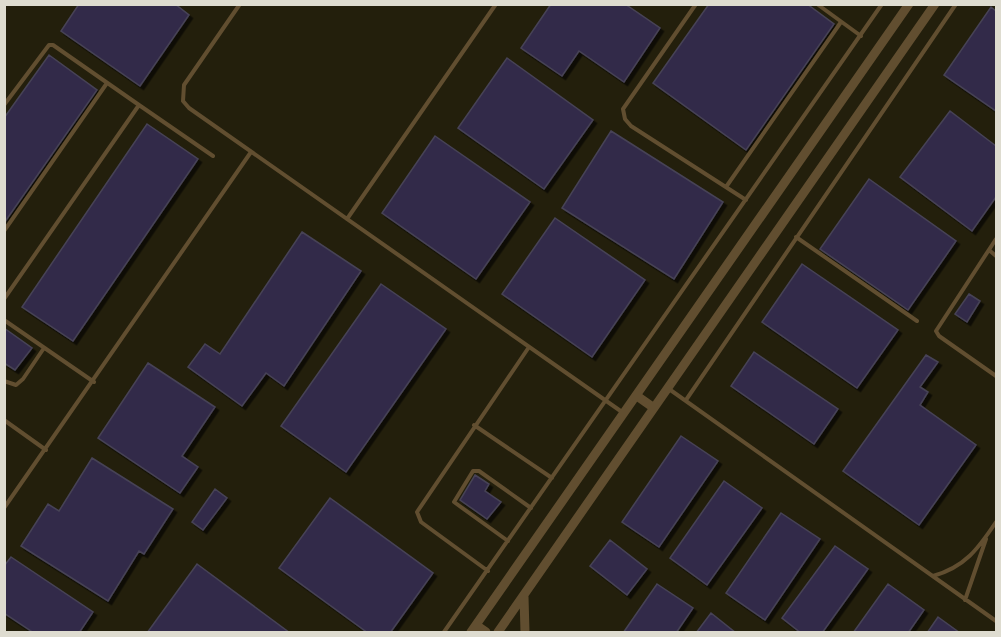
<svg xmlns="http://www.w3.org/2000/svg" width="1001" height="637" font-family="'Sofia Sans Condensed',sans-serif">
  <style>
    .building { fill: #332b4a; stroke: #474356; stroke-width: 1.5; filter: url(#shadow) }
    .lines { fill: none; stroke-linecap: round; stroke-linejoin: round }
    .service { stroke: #614e30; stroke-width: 4 }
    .tertiary { stroke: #614e30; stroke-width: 9 }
  </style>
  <defs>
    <filter id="shadow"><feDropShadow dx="3.5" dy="3.5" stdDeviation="0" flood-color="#0009"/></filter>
  </defs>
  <rect width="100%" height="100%" fill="#231f0c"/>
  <path class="building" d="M79,4H175L189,15L140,86L61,31Z
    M551,4H625L660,28L624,82L579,51L562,76L521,48Z
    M709,4H807L834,24L746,150L653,83Z
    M991,7L996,11V111L944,75Z
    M49,55L97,90L4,223V118Z
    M507,58L593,120L544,189L458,128Z
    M950,111L996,146V197L972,231L900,177Z
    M147,124L198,159L73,341L22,307Z
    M611,131L723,202L674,279L562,208Z
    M435,136L530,202L476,279L382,213Z
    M869,179L956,241L908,310L820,249Z
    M555,218L645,280L592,357L502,294Z
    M302,232L361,271L284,386L266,373L242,406L188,367L205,344L220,354Z
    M802,264L898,330L857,388L762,322Z
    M381,284L446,329L346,472L281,426Z
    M969,294L980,301L967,322L955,314Z
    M4,328L32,348L15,370L4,363Z
    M754,352L838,409L814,444L731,386Z
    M926,355L938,362L920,387L928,392L920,405L976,445L919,525L843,471Z
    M148,363L215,407L182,456L198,467L180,493L98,438Z
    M681,436L718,461L659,547L622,522Z
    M92,458L173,509L144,554L139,551L108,601L21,546L48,504L59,511Z
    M475,475L489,484L485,491L501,502L487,519L460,500Z
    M724,481L762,508L707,585L670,558Z
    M215,489L227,498L203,530L192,522Z
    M330,498L433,573L390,633H368L279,568Z
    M781,513L820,539L765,620L726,593Z
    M610,540L647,569L627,595L590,566Z
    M835,546L868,569L822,633H801L782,618Z
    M11,557L93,612L79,633H34L4,613V566Z
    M197,564L290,633H147Z
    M657,584L693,608L676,633H623Z
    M888,584L924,610L908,633H853Z
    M711,613L736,633H696Z
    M938,617L960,633H927Z"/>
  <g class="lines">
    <path class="service" d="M240,4L184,85L183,101L189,108L622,412
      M696,4L623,109L625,119L631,126L746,200
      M817,4L861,36
      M4,105L49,45H53L139,105
      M726,187L841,22
      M347,219L496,4
      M4,231L107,83
      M796,237L917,321
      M996,239L936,331L939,336L996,376
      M989,250L996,256
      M4,299L139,105L213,156
      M4,320L94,382
      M4,381L16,385L23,379L44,348
      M669,389L996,621
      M686,400L956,4
      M4,420L46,450
      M474,425L552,478
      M4,508L251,152
      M508,541L454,502L473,471H479L531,508
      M488,571L421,522L417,512L529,347
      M933,576C965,567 978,549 996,522
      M965,600L986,539
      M444,632L882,4"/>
    <path class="tertiary" d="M637,396L654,408
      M524,597L525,632
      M476,625L486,632
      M471,632L909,4
      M498,632L935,4"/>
  </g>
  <rect width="1001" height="637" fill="none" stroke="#dedcd0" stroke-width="12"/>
</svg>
